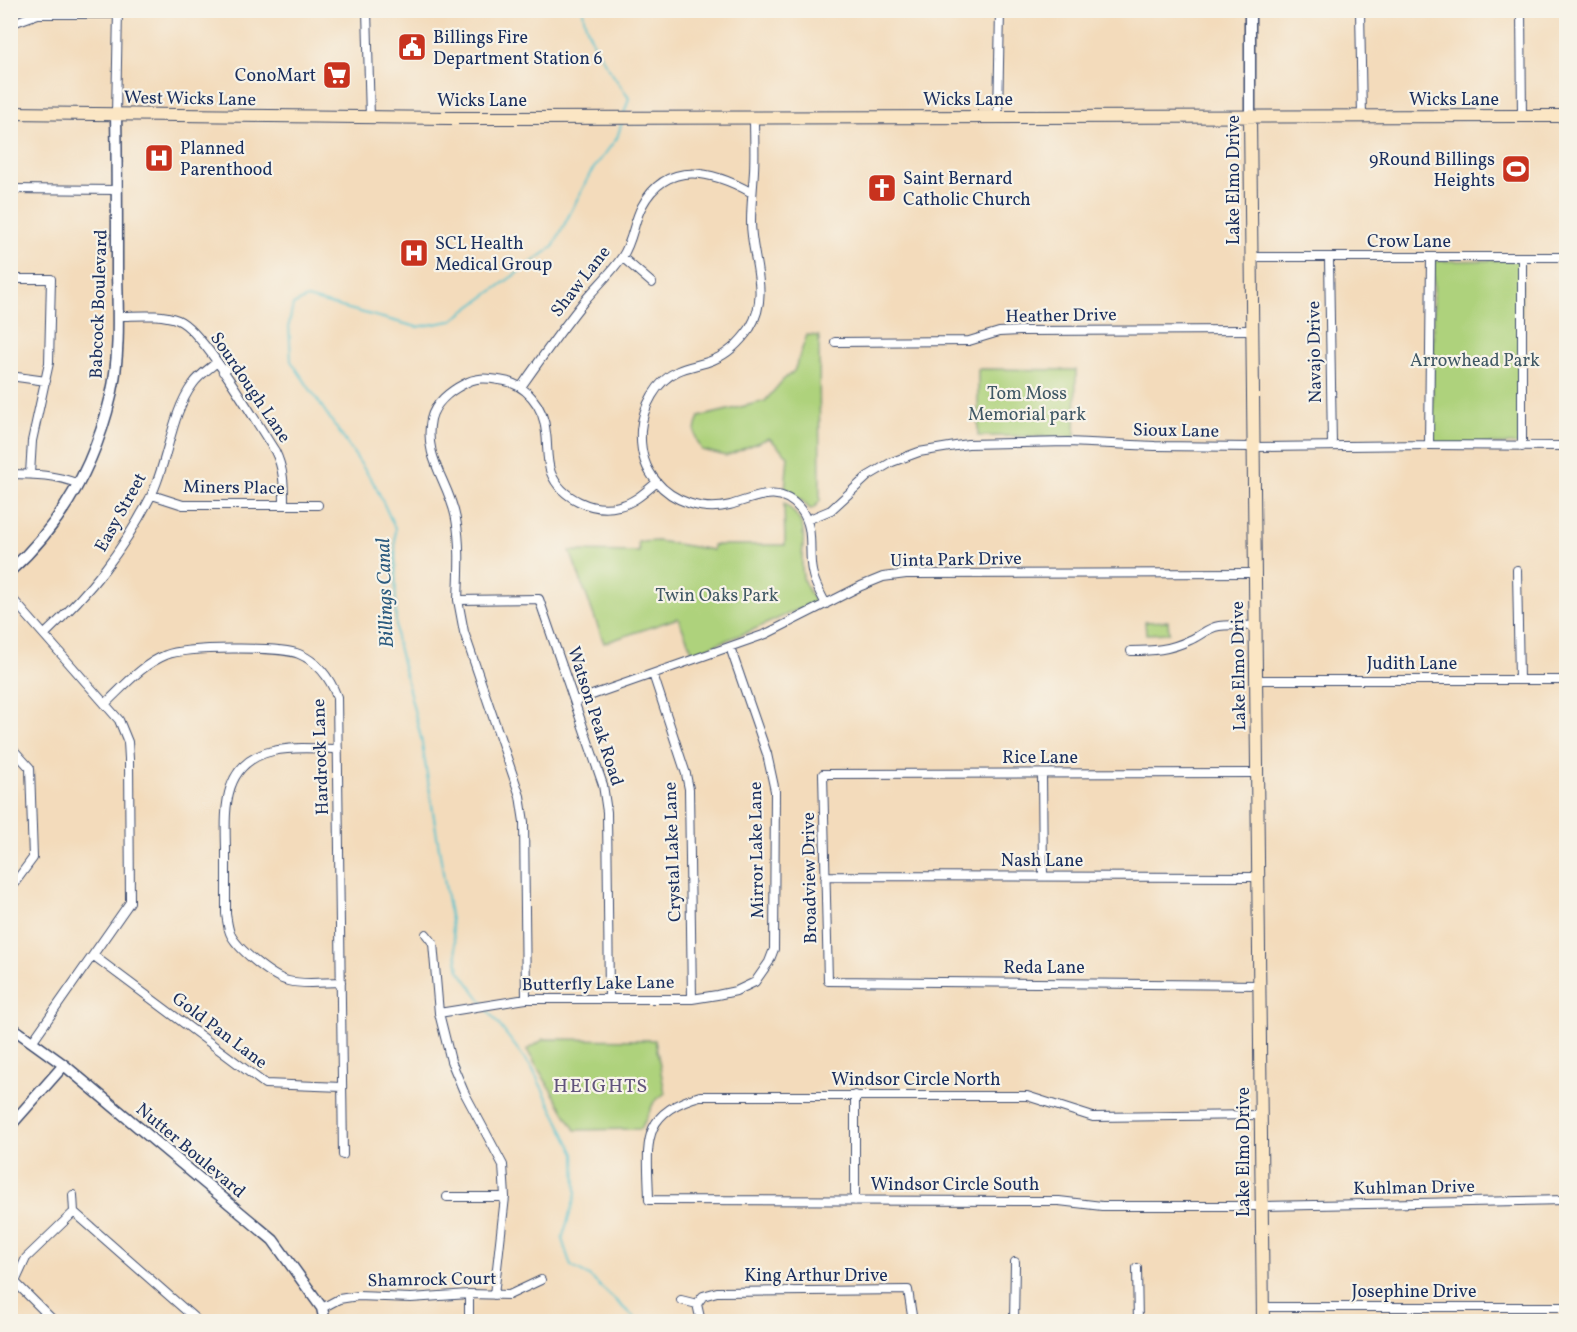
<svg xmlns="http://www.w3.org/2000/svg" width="1577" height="1332" font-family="Vollkorn,serif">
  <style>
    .green { fill: #aed27b; stroke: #64806c; stroke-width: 1.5 }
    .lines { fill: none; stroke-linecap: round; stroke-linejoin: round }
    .stream { stroke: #54c1cd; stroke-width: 2 }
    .minor-casing { stroke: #3b496c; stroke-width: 10 }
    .tertiary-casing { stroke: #3b496c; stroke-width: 13 }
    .secondary-casing { stroke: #3b496c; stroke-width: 14 }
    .minor { stroke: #fff; stroke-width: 8 }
    .tertiary { stroke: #fff; stroke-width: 10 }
    .secondary { stroke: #fbe6c4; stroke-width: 12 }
    .labels { text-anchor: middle; stroke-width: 4.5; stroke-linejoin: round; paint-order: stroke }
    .poi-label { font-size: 18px; fill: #1b2f5e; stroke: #f7f3e8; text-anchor: start }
    .street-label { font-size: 18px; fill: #1b2f5e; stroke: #f7f3e8 }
    .park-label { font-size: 18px; fill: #405865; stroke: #f7f3e8 }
    .water-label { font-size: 20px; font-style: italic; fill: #2c5b7f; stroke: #f7f3e8 }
    .neighbourhood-label { font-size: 20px; letter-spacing: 1.5px; fill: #61547c; stroke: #f7f3e8 }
  </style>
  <rect width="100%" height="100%" fill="#f7f3e8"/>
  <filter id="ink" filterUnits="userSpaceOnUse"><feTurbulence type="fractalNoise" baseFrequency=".0167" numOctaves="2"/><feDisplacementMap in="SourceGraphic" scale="12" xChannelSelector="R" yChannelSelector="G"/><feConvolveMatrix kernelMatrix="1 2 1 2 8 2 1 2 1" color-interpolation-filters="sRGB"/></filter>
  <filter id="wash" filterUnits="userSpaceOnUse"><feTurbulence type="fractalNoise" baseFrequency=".008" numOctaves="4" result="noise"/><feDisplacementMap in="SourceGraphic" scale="24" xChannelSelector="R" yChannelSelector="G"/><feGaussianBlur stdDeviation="1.35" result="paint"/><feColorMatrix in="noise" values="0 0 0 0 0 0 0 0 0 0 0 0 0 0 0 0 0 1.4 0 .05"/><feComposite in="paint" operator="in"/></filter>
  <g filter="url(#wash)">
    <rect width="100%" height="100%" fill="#f3dbbb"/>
    <path class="green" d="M1522,260L1519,444L1432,445L1434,261Z
      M807,335L819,336L820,501L814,508L810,509L801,500L785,490L788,456L769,438L726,456L702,450C694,437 693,431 699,417L765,401L783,380L794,371Z
      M978,369L1076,370L1075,437L978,436Z
      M784,503C817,530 797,543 803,577C804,585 811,594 815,602L748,632L693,653L678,618L604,643L570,551L639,552L638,542L658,541L713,550V545H785Z
      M1168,621L1169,633L1146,634L1145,622Z
      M544,1039L655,1040L665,1093L654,1102L641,1129L575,1130L527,1050Z"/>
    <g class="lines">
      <path class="stream" d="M583,10C584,37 614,76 629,98L624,114
        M483,1003L459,970L421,738L396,638L395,528L375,485L291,361L289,324L293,305L307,298L417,327L451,321L553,247L591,172L617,138L622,122
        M486,1008L532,1068L575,1154L576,1194L562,1239L571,1266L589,1276L639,1322"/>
    </g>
  </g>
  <g filter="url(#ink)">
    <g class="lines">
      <g class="minor-casing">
        <path id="minor" d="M367,10L370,118
          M1360,10L1362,117
          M1521,10L1522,117
          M10,24L38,14H118
          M116,115L118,10
          M754,117C754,135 755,153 754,171C753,188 751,205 751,222C751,257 771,294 750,328C741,341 728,354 713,360C701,365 689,366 678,371C656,381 643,407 641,430C640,449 644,467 656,481C673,502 704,512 730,505C755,498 780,483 801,510C815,528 808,550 812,571C814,583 820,593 826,604
          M998,117L1000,10
          M10,189L117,190
          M622,257L652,283
          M1251,257H1566
          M1522,257V447
          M1329,258L1332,446
          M10,279H51L49,363L32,441L30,474
          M118,316C137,316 160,313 178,320C203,330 257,424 275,451C284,469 284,485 284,505
          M835,342L969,341L999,332L1020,331L1253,330
          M223,372L232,365
          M10,376L46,381
          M521,387C542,357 563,327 586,299C598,285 612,272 622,257C633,241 633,223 642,206C667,159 713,171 752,193
          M1429,445L1431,257
          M10,474C35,474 56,475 79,484
          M152,495L183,505H318
          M807,520L831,510L868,476L892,462L919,452L968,444L1068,442L1155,446L1253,447L1429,445L1566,446
          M1517,570L1519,680
          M10,596L119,720L128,742L129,759L130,902L32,1042
          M458,600L464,632L520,796L524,822L526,999
          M45,634C91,591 122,552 151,496C168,462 171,413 193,384C199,375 209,369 217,362
          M1131,651C1152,651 1170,650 1190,640C1200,636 1207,628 1219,626C1230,624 1244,626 1256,626
          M653,674L686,774L689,789L692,999
          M1257,680H1566
          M575,701L766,634L861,586L883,577L906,574L1255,573
          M106,703C124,686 143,664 166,655C185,647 281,646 299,654C318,662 330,678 337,697L343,1155
          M10,746L30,768L33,858L10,889
          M338,749C317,749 294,746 273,751C222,762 225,809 226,849C226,871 226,893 226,914C227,920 228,928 230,933C236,948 272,977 288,981C304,985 324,982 341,982
          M1257,773L823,774L828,981L1260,985
          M1042,774L1043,876
          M825,876L1259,877
          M426,934L433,943L439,1013L451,1061L464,1092L503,1165L505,1197L494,1295
          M94,956L265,1084L342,1087
          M609,997L607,812L603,785L539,599L458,600C459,573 461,546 456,519C449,481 423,459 431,419C435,403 450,391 464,384C475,377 487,378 499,380C526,383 544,406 546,433C548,446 546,460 551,473C561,498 593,513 619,506C634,503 645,492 657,482
          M439,1013L526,999H692L717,995L736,991L755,982L769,962L774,949L775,791L767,754L730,647
          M855,1095V1201
          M1261,1115L1093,1117L1027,1096H700C638,1113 648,1146 649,1200L1059,1201L1102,1206H1261L1566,1200
          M73,1195L74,1212
          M447,1197H505
          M74,1212L199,1322
          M1137,1268L1138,1322
          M15,1282L26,1258L74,1212
          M15,1282L55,1322
          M469,1294V1322
          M681,1300L697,1304
          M697,1304L703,1296L717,1292L908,1290L913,1322
          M697,1304L701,1322
          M1262,1307H1566
          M322,1308L339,1299L358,1296L411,1298L469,1294L509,1295L541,1280
          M1014,1322L1015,1262"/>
      </g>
      <g class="tertiary-casing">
        <path id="tertiary" d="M1250,10V116
          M10,571C62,524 95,464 111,396C120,357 118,314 117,274C117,221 117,168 116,115
          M10,1026L64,1065L273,1240L322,1308L325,1322
          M10,1126L64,1065"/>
      </g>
      <g class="secondary-casing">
        <path id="secondary" d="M10,113L449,118L1566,116
          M1250,116L1263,1322"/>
      </g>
      <use href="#minor" class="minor"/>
      <use href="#tertiary" class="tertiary"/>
      <use href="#secondary" class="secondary"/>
    </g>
  </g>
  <defs>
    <g id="civic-square" transform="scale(1.5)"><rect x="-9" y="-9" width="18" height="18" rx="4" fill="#c8321e" stroke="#f7f3e8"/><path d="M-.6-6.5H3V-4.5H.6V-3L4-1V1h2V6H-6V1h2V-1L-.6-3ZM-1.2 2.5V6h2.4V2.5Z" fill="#fff"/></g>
    <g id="supermarket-square" transform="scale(1.5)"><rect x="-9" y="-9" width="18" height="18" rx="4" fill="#c8321e" stroke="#f7f3e8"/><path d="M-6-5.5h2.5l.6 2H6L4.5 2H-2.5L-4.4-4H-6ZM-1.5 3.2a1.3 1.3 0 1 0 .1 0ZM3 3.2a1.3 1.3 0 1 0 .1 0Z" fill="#fff"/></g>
    <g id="hospital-square" transform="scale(1.5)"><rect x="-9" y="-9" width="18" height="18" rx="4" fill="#c8321e" stroke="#f7f3e8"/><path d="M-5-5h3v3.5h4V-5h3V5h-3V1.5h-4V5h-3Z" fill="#fff"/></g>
    <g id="stadium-square" transform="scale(1.5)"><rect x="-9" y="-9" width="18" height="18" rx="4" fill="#c8321e" stroke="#f7f3e8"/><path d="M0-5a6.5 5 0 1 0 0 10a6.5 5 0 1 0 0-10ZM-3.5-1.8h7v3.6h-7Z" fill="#fff"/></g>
    <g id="church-square" transform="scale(1.5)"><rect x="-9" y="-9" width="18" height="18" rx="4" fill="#c8321e" stroke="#f7f3e8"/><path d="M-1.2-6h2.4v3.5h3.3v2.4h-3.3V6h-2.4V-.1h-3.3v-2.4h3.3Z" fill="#fff"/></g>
  </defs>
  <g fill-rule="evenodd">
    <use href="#civic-square" x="412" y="47"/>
    <use href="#supermarket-square" x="337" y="75"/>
    <use href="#hospital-square" x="159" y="158"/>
    <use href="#stadium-square" x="1516" y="169"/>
    <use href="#church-square" x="882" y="188"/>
    <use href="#hospital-square" x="414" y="253"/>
  </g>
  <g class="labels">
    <g class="poi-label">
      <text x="433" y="43">Billings Fire<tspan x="433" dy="21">Department Station 6</tspan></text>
      <text x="316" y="81" text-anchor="end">ConoMart</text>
      <text x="180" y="154">Planned<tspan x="180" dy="21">Parenthood</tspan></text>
      <text x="1495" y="165" text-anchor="end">9Round Billings<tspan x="1495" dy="21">Heights</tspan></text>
      <text x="903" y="184">Saint Bernard<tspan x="903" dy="21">Catholic Church</tspan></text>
      <text x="435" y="249">SCL Health<tspan x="435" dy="21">Medical Group</tspan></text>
    </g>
    <g class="street-label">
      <text transform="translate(190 98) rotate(1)" y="6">West Wicks Lane</text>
      <text x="968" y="105">Wicks Lane</text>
      <text x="1454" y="105">Wicks Lane</text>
      <text x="482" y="106">Wicks Lane</text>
      <text transform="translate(1233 180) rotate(-90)" y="6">Lake Elmo Drive</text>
      <text x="1409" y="247">Crow Lane</text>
      <text transform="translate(580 281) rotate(-52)" y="6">Shaw Lane</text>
      <text transform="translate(98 304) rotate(-88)" y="6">Babcock Boulevard</text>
      <text transform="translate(1061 315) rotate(-1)" y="6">Heather Drive</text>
      <text transform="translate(1314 352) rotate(-91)" y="6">Navajo Drive</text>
      <text transform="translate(251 387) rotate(56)" y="6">Sourdough Lane</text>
      <text transform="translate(1176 430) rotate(1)" y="6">Sioux Lane</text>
      <text transform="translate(234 487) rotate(1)" y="6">Miners Place</text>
      <text transform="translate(120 512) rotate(-61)" y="6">Easy Street</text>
      <text transform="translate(956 559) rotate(-1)" y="6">Uinta Park Drive</text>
      <text x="1412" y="669">Judith Lane</text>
      <text transform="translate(1238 666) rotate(-91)" y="6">Lake Elmo Drive</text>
      <text transform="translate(596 716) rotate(72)" y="6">Watson Peak Road</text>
      <text transform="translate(320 757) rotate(-92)" y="6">Hardrock Lane</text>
      <text x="1040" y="763">Rice Lane</text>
      <text transform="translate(756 850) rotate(-91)" y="6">Mirror Lake Lane</text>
      <text transform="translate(672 852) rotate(-92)" y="6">Crystal Lake Lane</text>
      <text x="1042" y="866">Nash Lane</text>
      <text transform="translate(809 878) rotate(-91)" y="6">Broadview Drive</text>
      <text x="1044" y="973">Reda Lane</text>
      <text transform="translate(598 983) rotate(-1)" y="6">Butterfly Lake Lane</text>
      <text transform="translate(220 1030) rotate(37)" y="6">Gold Pan Lane</text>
      <text x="916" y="1085">Windsor Circle North</text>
      <text transform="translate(191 1150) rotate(40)" y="6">Nutter Boulevard</text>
      <text transform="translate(1243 1152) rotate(-90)" y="6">Lake Elmo Drive</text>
      <text x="955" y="1190">Windsor Circle South</text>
      <text transform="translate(1414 1187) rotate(-1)" y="6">Kuhlman Drive</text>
      <text x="816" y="1281">King Arthur Drive</text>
      <text transform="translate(432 1279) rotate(-1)" y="6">Shamrock Court</text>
      <text x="1414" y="1297">Josephine Drive</text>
    </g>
    <g class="park-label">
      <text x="1475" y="366">Arrowhead Park</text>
      <text x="1027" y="399">Tom Moss<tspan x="1027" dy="21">Memorial park</tspan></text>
      <text x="717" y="601">Twin Oaks Park</text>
    </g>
    <g class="water-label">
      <text transform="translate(384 593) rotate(-92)" y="7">Billings Canal</text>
    </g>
    <g class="neighbourhood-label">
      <text x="601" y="1092">HEIGHTS</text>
    </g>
  </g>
  <rect width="1577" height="1332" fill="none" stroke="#f7f3e8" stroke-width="36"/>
</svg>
